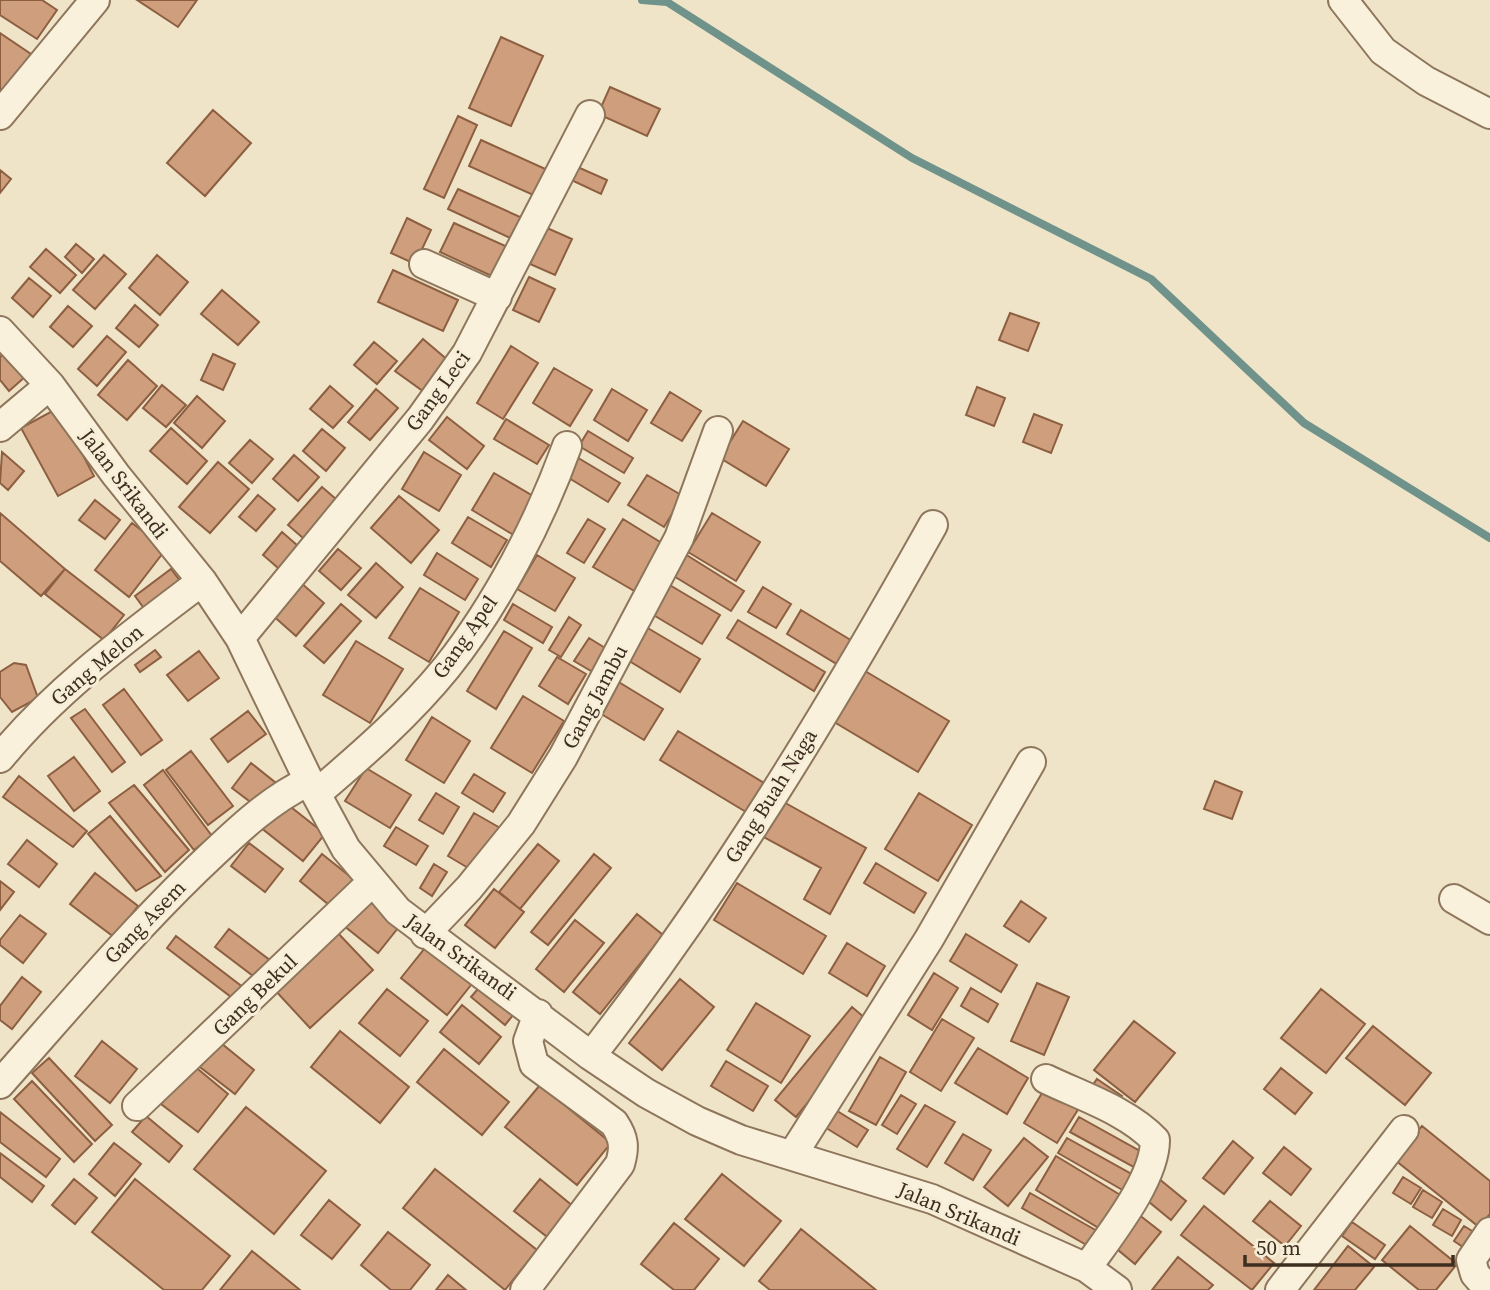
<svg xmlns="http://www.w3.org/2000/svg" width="1490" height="1290" font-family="'Source Serif 4',serif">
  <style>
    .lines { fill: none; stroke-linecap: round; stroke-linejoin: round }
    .stream { stroke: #6f938a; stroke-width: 8 }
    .building { fill: #cf9f7d; stroke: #8d5f41; stroke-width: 2 }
    .minor-casing { stroke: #8d765c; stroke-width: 32 }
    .minor { stroke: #faf1dc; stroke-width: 28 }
    .labels { text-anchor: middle; stroke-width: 6; stroke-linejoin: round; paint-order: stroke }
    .street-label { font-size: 21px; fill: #3d2e20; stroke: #f7eed8 }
  </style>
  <rect width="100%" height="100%" fill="#f0e4c8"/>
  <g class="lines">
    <path class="stream" d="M642,0L667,2L912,158L1151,279L1304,423L1490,538"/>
  </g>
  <path class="building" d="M0,0H42L57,10L37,39L0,15Z
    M137,0H197L178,27Z
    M0,33L31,54L2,97L0,96Z
    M501,37L543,56L511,126L469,108Z
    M610,87L660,109L647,136L598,114Z
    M213,110L251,143L205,196L167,163Z
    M458,116L477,125L444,198L424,189Z
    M481,140L552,172L540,198L469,166Z
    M573,165L607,180L601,194L567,178Z
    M0,170L11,179L0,193Z
    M458,189L529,221L519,242L448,209Z
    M407,218L431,230L415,264L391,253Z
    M454,223L510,248L496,278L440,252Z
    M547,228L572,239L555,275L530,264Z
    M76,244L94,259L82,273L65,257Z
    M46,249L76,275L60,293L30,267Z
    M104,255L126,274L95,309L73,290Z
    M157,255L188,282L160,315L129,288Z
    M393,270L458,300L443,331L378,302Z
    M529,277L555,289L539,322L513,310Z
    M29,278L51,296L33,317L12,298Z
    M222,290L259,322L238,345L201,314Z
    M135,305L158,325L139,347L116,328Z
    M68,306L92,326L73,347L50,327Z
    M1010,313L1039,323L1028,351L999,340Z
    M107,336L126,352L97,386L78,369Z
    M423,339L450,362L427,394L395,371Z
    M374,342L397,361L377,384L354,365Z
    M511,346L538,363L503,419L477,403Z
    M4,353L26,376L9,391L0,380V357Z
    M213,354L235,364L223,390L201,380Z
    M128,360L157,386L127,420L98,395Z
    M554,368L592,390L570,426L533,403Z
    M162,385L186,405L166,427L143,408Z
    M330,386L353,406L333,428L310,409Z
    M977,387L1005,398L994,426L966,415Z
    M376,389L398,408L370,440L348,422Z
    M612,389L647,410L628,441L594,420Z
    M670,392L701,411L682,441L651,423Z
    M197,396L225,421L202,448L174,423Z
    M58,408L94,476L58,496L21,428Z
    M1034,414L1062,425L1051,453L1023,442Z
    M447,417L484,446L467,469L429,440Z
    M506,419L549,445L537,464L494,439Z
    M743,421L789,449L766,486L720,458Z
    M171,428L207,461L187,484L150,451Z
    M322,429L345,448L326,471L303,451Z
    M588,431L633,458L624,473L579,446Z
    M250,440L273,459L252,483L229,463Z
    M2,452L24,471L8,490L0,483Z
    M424,452L461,475L439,511L402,489Z
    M294,455L319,477L298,501L273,479Z
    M575,456L620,483L608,502L564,475Z
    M218,462L249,489L210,533L179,507Z
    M494,473L540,500L517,537L472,510Z
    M647,475L683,496L664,527L628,505Z
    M322,487L344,506L310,544L288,525Z
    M258,495L275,509L256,531L239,517Z
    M399,496L439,530L411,563L371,528Z
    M95,500L120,520L105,539L79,520Z
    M0,513L65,569L41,596L0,561Z
    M712,513L760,542L736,581L688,552Z
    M468,517L507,540L491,567L452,543Z
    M588,519L605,529L584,563L567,553Z
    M623,519L665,545L636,592L593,567Z
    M132,523L166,549L129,597L95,570Z
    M282,532L305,552L285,574L263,555Z
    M338,549L361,568L341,590L319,571Z
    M437,553L478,579L465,600L424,575Z
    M685,554L744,591L731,611L672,575Z
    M537,555L575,578L555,611L517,589Z
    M376,563L403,587L376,618L348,595Z
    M65,569L124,615L104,640L45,594Z
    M171,569L187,590L151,618L135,596Z
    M663,581L720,615L702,644L645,610Z
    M300,582L324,603L296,636L271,614Z
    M763,587L791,604L776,628L748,612Z
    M420,588L459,612L429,662L389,638Z
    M341,604L361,621L324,663L304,646Z
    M513,604L552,627L543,643L504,620Z
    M801,610L854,642L840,666L787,634Z
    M569,617L581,625L561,657L549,650Z
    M738,620L825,672L814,691L727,638Z
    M646,627L700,659L680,692L626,659Z
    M504,631L532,648L496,709L467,691Z
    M589,638L610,651L596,674L574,661Z
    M356,641L403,669L370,723L323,695Z
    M155,650L161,657L140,672L135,665Z
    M199,651L219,678L188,701L167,675Z
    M557,657L586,674L568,704L539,686Z
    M14,663L26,665L38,698L12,712L0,697V672Z
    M860,668L949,721L918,772L829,719Z
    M617,681L663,709L644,740L598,712Z
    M124,689L162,740L141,755L103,705Z
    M523,696L564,721L532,773L491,748Z
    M85,709L125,762L112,772L71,718Z
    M248,711L266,734L228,762L211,739Z
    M432,717L470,741L444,783L406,760Z
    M678,731L764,783L746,812L660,760Z
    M191,751L233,806L208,825L166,770Z
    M74,757L100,791L74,811L48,776Z
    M251,763L276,783L257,807L232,788Z
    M366,768L411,795L390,828L345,801Z
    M163,770L212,836L194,850L144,785Z
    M474,774L505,793L493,812L462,793Z
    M19,776L87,831L73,847L3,797Z
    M1215,781L1242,792L1232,819L1204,809Z
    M134,785L189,850L165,872L109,803Z
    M436,793L459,807L443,834L419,820Z
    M919,793L972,825L938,881L885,849Z
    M282,800L325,834L303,861L260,827Z
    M780,800L866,848L830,914L804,899L821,868L760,835Z
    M474,813L502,829L475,872L448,856Z
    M110,816L161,876L136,891L88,834Z
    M396,827L428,846L416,865L384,846Z
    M27,840L57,864L39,887L8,864Z
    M249,843L283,869L265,892L231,866Z
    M538,844L559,861L520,909L499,892Z
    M322,854L357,882L334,909L300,881Z
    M594,854L611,868L548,945L531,932Z
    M876,863L926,893L914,913L864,883Z
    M434,864L447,872L432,896L420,888Z
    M95,873L138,906L114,937L70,904Z
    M0,881L14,892L0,910Z
    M737,883L826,936L803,974L714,920Z
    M494,889L524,912L495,948L465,925Z
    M367,895L402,923L378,953L343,925Z
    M1021,901L1046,918L1029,942L1004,926Z
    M637,914L663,935L600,1014L573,992Z
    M20,915L46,934L23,963L0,945V940Z
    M575,920L604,943L564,992L536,969Z
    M229,929L275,964L261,982L215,947Z
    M335,930L373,970L310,1028L273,988Z
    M966,934L1017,965L1001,992L950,961Z
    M176,936L244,988L235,1000L167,948Z
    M429,943L475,980L447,1015L401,978Z
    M847,943L885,966L867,996L829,973Z
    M934,973L958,988L932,1030L908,1015Z
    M22,977L41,992L12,1029L0,1020V1006Z
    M680,979L714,1007L662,1070L629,1043Z
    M484,982L518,1009L505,1025L471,997Z
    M1037,983L1069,997L1044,1055L1011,1041Z
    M971,988L998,1004L988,1022L961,1006Z
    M387,989L428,1021L400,1056L359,1023Z
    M1321,989L1365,1024L1326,1073L1281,1038Z
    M756,1003L810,1036L781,1083L727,1050Z
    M462,1005L501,1037L479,1064L440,1032Z
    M852,1007L872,1024L796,1117L775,1100Z
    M942,1019L974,1038L941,1091L910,1072Z
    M1134,1021L1175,1053L1135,1102L1094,1070Z
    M1373,1026L1431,1073L1405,1105L1346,1058Z
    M340,1031L409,1087L380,1123L311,1067Z
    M216,1039L254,1070L235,1094L196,1064Z
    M102,1041L137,1069L110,1103L75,1076Z
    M978,1048L1028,1078L1007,1114L955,1083Z
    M444,1049L509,1102L482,1135L417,1082Z
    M880,1057L906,1072L876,1125L849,1111Z
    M49,1058L112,1125L95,1141L32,1073Z
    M726,1061L768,1086L753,1111L711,1086Z
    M193,1065L228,1094L198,1132L161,1104Z
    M1281,1068L1312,1093L1295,1114L1264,1089Z
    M1097,1079L1122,1096L1112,1108L1088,1092Z
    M32,1081L92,1144L74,1162L14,1099Z
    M540,1085L611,1143L577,1185L505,1127Z
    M1045,1088L1079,1108L1057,1143L1024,1123Z
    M901,1095L916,1104L897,1134L882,1125Z
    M925,1105L955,1122L927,1167L897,1149Z
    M246,1107L326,1171L274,1234L194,1169Z
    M834,1109L868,1130L857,1147L823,1126Z
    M0,1112L60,1159L46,1177L0,1142Z
    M146,1116L182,1146L169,1162L132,1132Z
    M1079,1117L1147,1155L1139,1170L1070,1132Z
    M1422,1126L1490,1181V1214L1479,1227L1395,1160Z
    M963,1134L991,1150L973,1180L945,1163Z
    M1024,1138L1048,1157L1008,1206L984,1187Z
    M1067,1138L1135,1176L1126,1192L1058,1153Z
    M1233,1141L1253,1158L1224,1194L1203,1178Z
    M114,1143L141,1164L115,1196L89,1174Z
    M1284,1147L1311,1169L1291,1195L1263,1173Z
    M0,1153L44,1186L32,1202L0,1177Z
    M1056,1156L1122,1196L1102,1230L1036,1190Z
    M435,1169L537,1250L505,1290L403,1208Z
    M722,1174L781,1221L744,1266L685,1219Z
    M1403,1177L1421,1188L1411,1204L1393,1193Z
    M1158,1178L1186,1201L1171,1220L1143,1197Z
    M74,1179L97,1198L75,1224L52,1205Z
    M135,1179L230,1256L202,1290H164L92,1232Z
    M540,1179L580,1212L555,1243L514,1211Z
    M1423,1190L1442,1202L1432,1218L1413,1207Z
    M1030,1193L1099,1232L1090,1247L1022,1208Z
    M329,1200L360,1225L332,1259L301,1235Z
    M1270,1201L1301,1226L1285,1246L1253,1221Z
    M1204,1206L1274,1263L1252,1290L1181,1235Z
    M1443,1209L1461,1220L1452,1236L1433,1225Z
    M1138,1214L1161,1232L1135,1264L1112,1245Z
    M1352,1222L1385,1245L1375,1259L1342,1236Z
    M674,1223L719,1259L694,1290H674L641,1264Z
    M1410,1226L1457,1264L1436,1290H1419L1382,1260Z
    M1464,1226L1482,1237L1472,1253L1454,1241Z
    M801,1229L876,1290H770L759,1281Z
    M388,1232L430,1265L410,1290H391L361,1265Z
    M1348,1246L1374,1267L1355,1290H1314Z
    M252,1251L300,1290H220Z
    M1178,1257L1213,1285L1208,1290H1152Z
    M448,1275L466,1290H436Z"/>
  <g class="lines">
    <g class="minor-casing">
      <path id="minor" d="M1343,0L1383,51L1426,81L1490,114
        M0,115L95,0
        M424,264L497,297
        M0,331L50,385L116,475L202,581L240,638L309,781L346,849L398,911L591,1056L646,1093L697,1121L741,1140L932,1199L1087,1268L1117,1290
        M0,427L50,385
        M240,638L420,419L467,353L590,115
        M0,758C57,688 131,635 202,581
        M316,794C362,755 409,714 447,667C497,604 540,521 567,446
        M1454,899L1490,920
        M425,934L469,888L521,824L563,757L679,538L718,431
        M591,1056C721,889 830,709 933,525
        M1046,1079C1081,1096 1128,1111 1155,1140C1155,1180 1109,1236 1087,1268
        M0,1084C64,1012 126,938 196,870C231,837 265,802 309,781
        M137,1106L371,883
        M793,1154L929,939L1031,762
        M525,1290L620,1164C625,1147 624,1138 614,1123L534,1064L528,1041L538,1014
        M1280,1290L1404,1130
        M1489,1290L1475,1274L1471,1260L1490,1232"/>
    </g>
    <use href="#minor" class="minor"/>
  </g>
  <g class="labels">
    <g class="street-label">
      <text transform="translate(438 391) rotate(-54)" y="7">Gang Leci</text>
      <text transform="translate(124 484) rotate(53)" y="7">Jalan Srikandi</text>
      <text transform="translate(465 637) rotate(-55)" y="7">Gang Apel</text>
      <text transform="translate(97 665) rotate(-40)" y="7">Gang Melon</text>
      <text transform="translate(595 697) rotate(-62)" y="7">Gang Jambu</text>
      <text transform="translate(771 796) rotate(-58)" y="7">Gang Buah Naga</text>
      <text transform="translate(145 922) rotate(-46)" y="7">Gang Asem</text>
      <text transform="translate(461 957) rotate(36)" y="7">Jalan Srikandi</text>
      <text transform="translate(255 995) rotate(-44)" y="7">Gang Bekul</text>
      <text transform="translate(959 1214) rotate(23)" y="7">Jalan Srikandi</text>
    </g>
  </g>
  <path d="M1245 1255v10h208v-10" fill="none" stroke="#3d2e20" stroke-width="3.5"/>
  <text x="1256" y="1255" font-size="21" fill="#3d2e20" stroke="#f7eed8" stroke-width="5" paint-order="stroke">50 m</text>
</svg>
